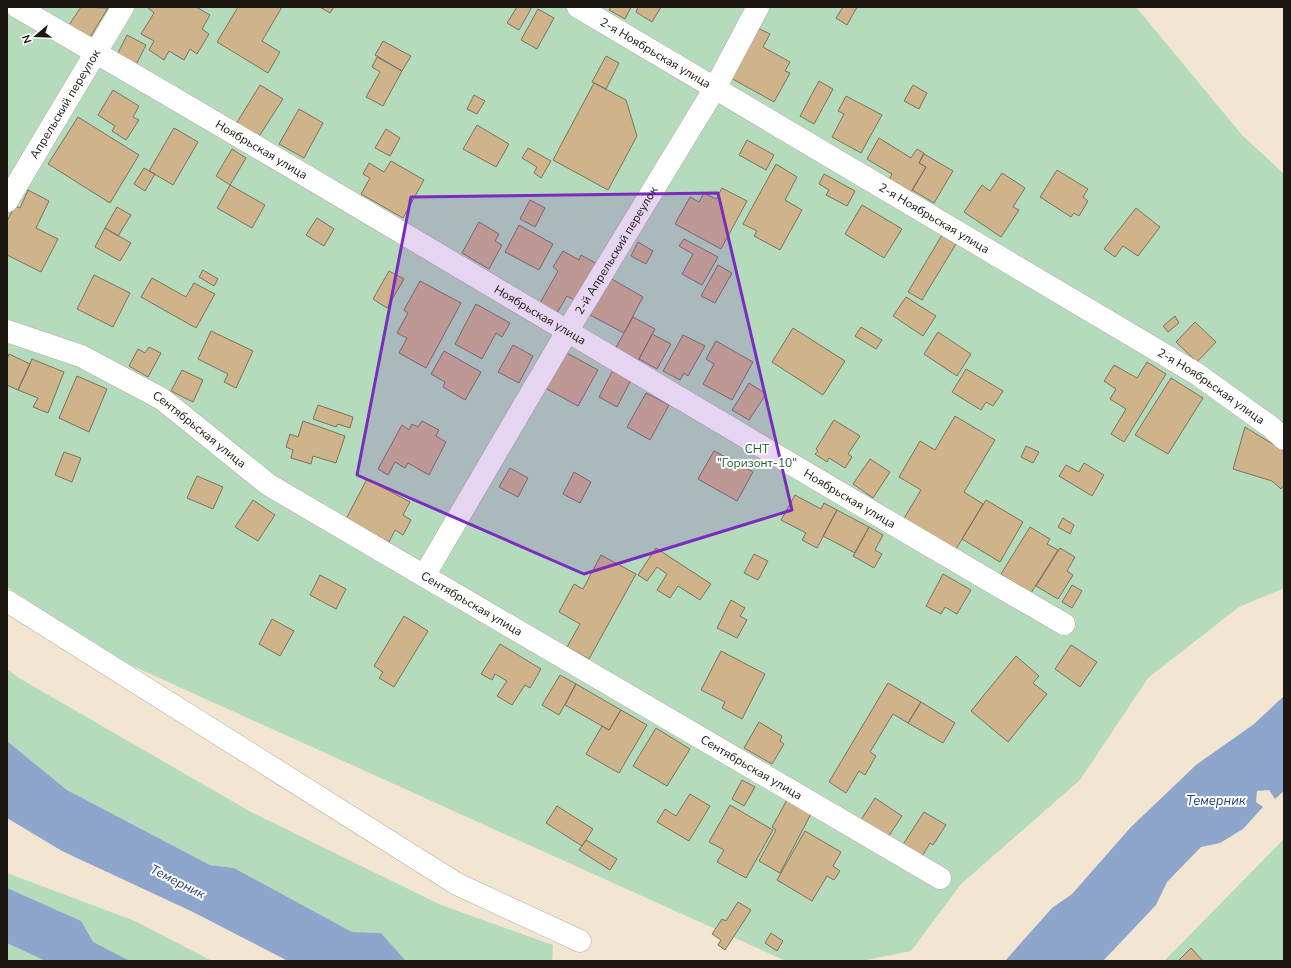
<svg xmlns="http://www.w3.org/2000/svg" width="1291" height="968" font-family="'Nunito Sans',sans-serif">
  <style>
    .green { fill: #b4dcbc }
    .water { fill: #8ea5cc }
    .building { fill: #cfb38a; stroke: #7c7160 }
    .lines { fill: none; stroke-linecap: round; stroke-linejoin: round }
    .minor-casing { stroke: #b7aa98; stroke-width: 23 }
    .minor { stroke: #fff; stroke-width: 22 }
    .marked { fill: #7b2cbf; fill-opacity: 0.2; stroke: #7b2cbf; stroke-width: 3; stroke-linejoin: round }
    .labels { text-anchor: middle; stroke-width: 4; stroke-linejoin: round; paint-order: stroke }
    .street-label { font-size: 12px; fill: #1c1811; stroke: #fff }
    .park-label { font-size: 12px; fill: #1d5b31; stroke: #fff }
    .water-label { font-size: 13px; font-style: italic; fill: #274376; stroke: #fff }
  </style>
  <rect width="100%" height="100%" fill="#f2e5d2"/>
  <path class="green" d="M7,7H1136L1242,135L1284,174V588L1239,607L1148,678L1080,780L961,884L911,951L862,961H786L126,663L7,587Z
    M7,669L19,678L251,812L441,905L553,945L552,961H406L381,933L352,932L234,868L210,865L67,790L7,741Z
    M1284,839V961H1164Z
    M7,873L135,921L212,961H7Z"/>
  <path class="water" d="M1284,696V791L1275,799L1269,790L1257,791L1256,802L1263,807L1243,829L1220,843L1201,847L1167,882L1156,905L1103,961H1005L1052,908L1072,894L1131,827L1196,765L1254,724Z
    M7,741L67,790L210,865L234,868L352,932L381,933L406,961H288L193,912L62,851L7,818Z
    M7,888L81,921L93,942L130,961H46L7,943Z"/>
  <path class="building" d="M81,7L108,8L89,39L69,25Z
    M147,7H196L210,15L202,29L209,34L197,54L190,49L184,60L169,51L164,60L149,50L154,41L141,34L154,13Z
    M238,7H282L262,41L280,52L268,73L217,42Z
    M320,7H334L330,13Z
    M517,7H532L519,30L507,23Z
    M611,7H631L625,19L609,10Z
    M638,7H661L652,22L636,12Z
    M843,7H857L847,25L836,18Z
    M538,9L554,18L537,49L521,40Z
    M756,27L770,34L763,47L790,62L785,71L790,73L774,102L729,77Z
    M127,35L146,45L136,65L117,55Z
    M383,41L411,56L402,71L375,55Z
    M606,56L619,63L606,89L592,82Z
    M377,57L402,71L383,106L366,97L380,72L372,67Z
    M819,81L833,89L814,124L800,116Z
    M594,83L626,100L637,136L608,190L553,160Z
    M260,85L283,99L258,138L236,124Z
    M913,85L927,93L919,109L904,101Z
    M113,90L139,106L133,117L139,120L126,140L112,131L115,126L98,115Z
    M474,95L485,101L477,114L467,109Z
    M846,96L882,115L861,153L832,137L844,114L838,111Z
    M299,109L323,123L304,158L279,144Z
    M78,117L139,155L110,203L48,164Z
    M477,125L509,144L496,167L463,149Z
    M174,128L198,142L173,185L149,171Z
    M386,129L400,138L390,156L375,148Z
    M879,138L911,158L917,149L924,153L919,163L926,167L909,196L888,183L892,174L867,159Z
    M747,140L774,155L766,170L739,155Z
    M528,148L551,161L541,178L534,173L537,167L522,158Z
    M232,149L246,158L230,185L216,176Z
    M924,154L953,171L934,203L912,190L926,167L919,163Z
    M391,161L424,180L403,218L361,194L370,178L363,174L369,163L384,172Z
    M776,164L797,177L785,200L802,210L780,250L754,236L757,231L743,224Z
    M144,168L155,174L145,191L134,184Z
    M1057,170L1088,189L1083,197L1088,201L1079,216L1074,213L1071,217L1040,197Z
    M1002,173L1025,188L1013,207L1019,210L1001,237L964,212L982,185L990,191Z
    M824,174L855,191L847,206L826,195L829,190L819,184Z
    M230,185L265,205L252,228L217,208Z
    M722,188L747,201L721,249L675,224L690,197L699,202L704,193L716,199Z
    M28,190L49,201L36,228L58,239L41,272L7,255V221L15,206L20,208Z
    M530,200L545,208L535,227L520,219Z
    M862,205L902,229L884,258L845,234Z
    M117,207L131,215L118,236L105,228Z
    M1136,208L1160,227L1138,256L1123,246L1115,257L1104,249Z
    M317,218L334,229L324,246L306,235Z
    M479,222L499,234L495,241L502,245L489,269L462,253Z
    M519,225L553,244L539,270L505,252Z
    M105,228L131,243L120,261L95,247Z
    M942,235L956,244L922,300L908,292Z
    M684,239L718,257L702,285L682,274L693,254L679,246Z
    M638,242L653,251L646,264L631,256Z
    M563,251L579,260L581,255L599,265L578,302L567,296L557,313L540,303L558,271L553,267Z
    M718,265L732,273L715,303L701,296Z
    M203,270L218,279L214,286L199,277Z
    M389,271L404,279L387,308L373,299Z
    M94,275L130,293L113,327L77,309Z
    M152,278L186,297L194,283L215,294L196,328L141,297Z
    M610,278L643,297L624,333L590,315Z
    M420,281L461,303L426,368L399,353L407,338L397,333L408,313L404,310Z
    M906,297L936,316L923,336L893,316Z
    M476,304L510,323L502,337L496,333L482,359L455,344Z
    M1175,316L1179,323L1168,332L1163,326Z
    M633,317L655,329L638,361L615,349Z
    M1195,322L1216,342L1197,362L1176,342Z
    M861,327L882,340L876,349L855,336Z
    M793,328L845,361L823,395L772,362Z
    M211,331L253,351L236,388L224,382L228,374L198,359Z
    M938,332L971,354L957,376L924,354Z
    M652,334L671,344L657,369L639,359Z
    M683,335L705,346L688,376L684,373L680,380L663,371Z
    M716,341L753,362L732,400L703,384L714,364L706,359Z
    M513,345L533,356L519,383L498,372Z
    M149,347L161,353L148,377L129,366L138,349L145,353Z
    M444,351L481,372L465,400L443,387L445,382L431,374Z
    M565,352L598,370L578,406L545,388Z
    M9,354L30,364L18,390L7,385V359Z
    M32,359L64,372L48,413L33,407L38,398L18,390Z
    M1147,362L1166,374L1124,442L1111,434L1126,409L1110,399L1116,389L1104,381L1114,365L1137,378Z
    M966,369L1003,391L993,406L986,402L981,410L952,392Z
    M182,370L203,380L193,402L171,391Z
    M613,370L631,380L617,407L599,397Z
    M77,376L107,389L89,432L59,418Z
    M1171,378L1203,398L1168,454L1135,435Z
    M749,383L766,394L749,420L732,410Z
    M646,393L669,405L650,440L627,427Z
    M318,405L353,417L350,428L338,424L336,427L313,419Z
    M955,416L995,440L964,492L983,504L955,551L903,520L921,490L899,477L920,441L935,450Z
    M834,420L860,436L848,454L852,457L845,468L829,458L827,462L815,454L818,451L816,449Z
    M303,421L345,436L336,463L313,456L311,464L291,458L293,450L286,447L290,434L298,437Z
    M422,421L439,430L436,436L446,442L429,475L408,463L405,468L395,462L388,475L378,469L402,425L409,430L412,424L418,427Z
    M1245,427L1284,451V485L1281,489L1272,481L1233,469Z
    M1026,446L1039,452L1033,463L1021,457Z
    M714,451L753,472L737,501L698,479Z
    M64,452L81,458L72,482L55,475Z
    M870,459L890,472L873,498L853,484Z
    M1084,463L1104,475L1092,496L1059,476L1066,465L1079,472Z
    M510,468L528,478L518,497L499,487Z
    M574,472L591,482L580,503L563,494Z
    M197,476L223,487L213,509L187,498Z
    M367,479L410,502L403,515L411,520L403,535L395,530L389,542L346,519Z
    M795,495L821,509L824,503L837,510L817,548L802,540L806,533L781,520Z
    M253,500L275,515L258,541L235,527Z
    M986,500L1023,522L1000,562L962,539Z
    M837,510L869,527L855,553L823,536Z
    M1063,518L1074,525L1070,534L1058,527Z
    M869,527L883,535L875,550L882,554L874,568L853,556Z
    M1030,527L1050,539L1047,544L1058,550L1031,593L1001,574Z
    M656,548L711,584L700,600L678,586L670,598L657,590L667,574L657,567L647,581L638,575Z
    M1060,548L1075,557L1067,571L1073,575L1058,599L1036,586Z
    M754,554L768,561L758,580L744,573Z
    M601,555L636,574L589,659L567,647L580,624L559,612L574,584L583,589Z
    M943,574L971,590L957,614L945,607L941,614L926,606Z
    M320,575L346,589L336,609L310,595Z
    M1072,585L1082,591L1072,608L1062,602Z
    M731,600L745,608L740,616L747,620L737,638L717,628Z
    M404,616L428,631L394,687L379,678L383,672L374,666Z
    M272,619L294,631L280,656L259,644Z
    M500,644L541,669L530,688L525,685L512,705L497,696L507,681L495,674L492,680L481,674Z
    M1071,645L1097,662L1080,687L1055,669Z
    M721,651L765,674L742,719L722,708L725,702L701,690Z
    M1016,656L1039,676L1033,683L1047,694L1008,742L971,711Z
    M560,675L576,684L559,715L542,705Z
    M888,683L921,702L908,723L893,714L870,752L876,756L865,775L859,771L846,793L829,782Z
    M576,684L621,710L609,730L565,705Z
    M921,702L955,723L943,743L908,723Z
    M621,710L647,725L619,773L586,754L602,726L609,730Z
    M759,722L782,736L780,741L784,744L772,764L744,748Z
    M656,728L690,749L667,786L633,766Z
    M742,780L755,787L744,806L732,799Z
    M690,794L710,806L689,841L657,822L665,809L676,816Z
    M788,798L812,812L780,873L759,861L776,830L772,827Z
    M875,798L902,816L888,837L861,820Z
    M730,805L773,830L746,878L717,862L724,850L709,842Z
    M557,806L593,829L582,846L546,823Z
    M924,812L946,825L933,845L930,843L921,858L902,846Z
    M805,831L841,852L833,866L840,871L834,880L827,876L812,901L777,880Z
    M586,840L617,859L610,870L579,850Z
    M738,902L751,910L725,950L718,945L721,940L712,934L722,919L726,921Z
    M771,933L783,941L777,951L765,943Z
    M1191,948L1203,961H1178Z"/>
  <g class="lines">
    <g class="minor-casing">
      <g id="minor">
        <path id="s1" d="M17,7C368,209 713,421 1064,624"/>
        <path id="s2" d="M578,7L1197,374L1271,427L1284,439"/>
        <path id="s3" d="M7,201L123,7"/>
        <path id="s4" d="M7,331L81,356L162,399L269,485L940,878"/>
        <path id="s5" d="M424,576L568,330L715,88L758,7"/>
        <path d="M7,601L457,884L580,941"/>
      </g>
    </g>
    <use href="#minor" class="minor"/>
  </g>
  <path class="marked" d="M718,193L792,510L584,574L357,475L411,197Z"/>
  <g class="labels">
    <g class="street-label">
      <text dy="4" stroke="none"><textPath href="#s2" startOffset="90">2-я Ноябрьская улица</textPath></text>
      <text dy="4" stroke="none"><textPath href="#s3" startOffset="113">Апрельский переулок</textPath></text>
      <text dy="4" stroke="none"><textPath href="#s1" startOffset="283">Ноябрьская улица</textPath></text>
      <text dy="4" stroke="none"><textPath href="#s2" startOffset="414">2-я Ноябрьская улица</textPath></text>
      <text dy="4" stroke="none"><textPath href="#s5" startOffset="378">2-й Апрельский переулок</textPath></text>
      <text dy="4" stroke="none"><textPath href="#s1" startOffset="607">Ноябрьская улица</textPath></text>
      <text dy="4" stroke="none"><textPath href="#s2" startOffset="738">2-я Ноябрьская улица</textPath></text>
      <text dy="4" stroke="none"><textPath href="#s4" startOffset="218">Сентябрьская улица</textPath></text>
      <text dy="4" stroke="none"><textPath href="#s1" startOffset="967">Ноябрьская улица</textPath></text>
      <text dy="4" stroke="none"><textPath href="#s4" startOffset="542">Сентябрьская улица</textPath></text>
      <text dy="4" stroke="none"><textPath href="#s4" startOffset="866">Сентябрьская улица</textPath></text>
    </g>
    <g class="park-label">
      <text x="757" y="453">СНТ<tspan x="757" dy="14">"Горизонт-10"</tspan></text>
    </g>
    <g class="water-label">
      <text x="1216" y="805">Темерник</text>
      <text transform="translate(178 881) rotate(27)" y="5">Темерник</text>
    </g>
  </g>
  <rect width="1291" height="968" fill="none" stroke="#1c1811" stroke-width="16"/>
  <g transform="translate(36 36) rotate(251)" stroke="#ffffff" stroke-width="3" paint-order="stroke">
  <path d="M0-3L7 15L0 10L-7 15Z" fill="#1c1811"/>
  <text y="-6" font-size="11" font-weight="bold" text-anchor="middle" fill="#1c1811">N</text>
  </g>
</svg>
